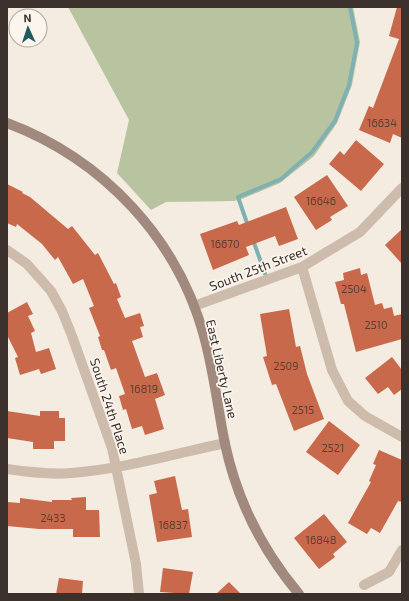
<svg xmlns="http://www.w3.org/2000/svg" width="409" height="601" font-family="'Exo 2',sans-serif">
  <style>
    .green { fill: #b8c4a0 }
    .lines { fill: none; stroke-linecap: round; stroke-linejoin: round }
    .stream { stroke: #7fb0b2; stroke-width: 4 }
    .building { fill: #c8694b }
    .street { stroke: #cdbbac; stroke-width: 10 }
    .secondary { stroke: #a18a7d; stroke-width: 10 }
    .labels { text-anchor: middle; stroke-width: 3.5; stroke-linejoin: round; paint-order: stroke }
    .number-label { font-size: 11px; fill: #5e3e33 }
    .street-label { font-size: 13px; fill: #3b302b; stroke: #fbf5ee }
  </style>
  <rect width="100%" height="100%" fill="#f4ebe1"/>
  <path class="green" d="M68,7H353L360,42L352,85L337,123L314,156L280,183L242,199L234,201L166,202L151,210L117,173L129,120Z"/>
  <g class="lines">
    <path class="stream" d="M248,226L238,197L281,179L312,152L335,121L349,85L357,43L350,7
      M253,240L267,279"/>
  </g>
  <path class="building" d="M397,7H402V138L393,134L390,143L359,130L369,106L373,108L399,39L389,36Z
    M356,140L384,164L361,191L329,164L340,151L344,155Z
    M327,175L348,206L330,217L332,220L316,230L294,197Z
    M7,184L23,192L22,193L30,197L68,229L72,226L95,255L98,253L114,284L116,283L121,297L117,299L125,318L140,313L144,326L140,327L143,337L132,341L145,377L157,373L165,395L155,399L164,429L145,435L142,426L132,429L126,409L123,410L119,396L125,394L116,368L111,370L104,350H102L98,337L100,336L89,308L94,306L83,279L73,284L58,257L55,260L42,244L17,224L16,227L7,223Z
    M286,207L298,239L279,246L275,236L246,247L249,255L213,270L200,234L237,221L239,225Z
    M402,229V264L385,245Z
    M360,268L361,275L367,273L375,305L382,303L384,309L392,307L394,316L402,314V339L356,352L344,304H341L335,282L344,280L343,273Z
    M27,302L33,314L28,316L35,331L31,333L36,352L49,348L56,369L41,374L39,369L20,375L15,358L18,357L7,335V313Z
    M289,309L296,347L300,346L307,374L324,419L294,431L276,384L272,385L263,357L267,356L260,314Z
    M392,357L402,370V389L394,395L388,387L378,394L365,378Z
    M7,411L40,416V411H59V418H65V441H54V449H33V442L7,438Z
    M329,421L360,445L338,475L306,452Z
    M379,450L402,460V502L398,501L380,533L371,528L367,534L348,523L371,482L369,481L376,465L373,464Z
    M175,476L182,510L188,509L192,537L157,542L149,495L157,493L154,481Z
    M86,497V510H99L100,537H73V529H39L7,526V502L20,503V498L52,502V500H72L71,498Z
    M324,514L347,542L333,554L335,557L319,569L294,538Z
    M163,568L193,572L189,594L160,592Z
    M59,578L83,581L82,594H56Z
    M229,582L241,594H216Z"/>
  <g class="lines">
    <path class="street" d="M7,250L27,264L51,291L62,311L72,336L112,448L136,564L139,594
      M302,267L332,370L348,401L365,416L402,437
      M194,306L302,267L360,232L402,188
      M7,469C28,472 50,475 71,473C123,469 174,454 225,443
      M364,585L389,572L402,550"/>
    <path class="secondary" d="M7,123C103,159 179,239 205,340C214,374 218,409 225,444C237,500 262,550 299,594"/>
  </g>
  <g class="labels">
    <g class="number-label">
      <text x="382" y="127">16634</text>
      <text x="321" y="205">16646</text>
      <text x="225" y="248">16670</text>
      <text x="354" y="293">2504</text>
      <text x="376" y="329">2510</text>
      <text x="286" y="370">2509</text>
      <text x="144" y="393">16819</text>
      <text x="303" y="414">2515</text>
      <text x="333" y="452">2521</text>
      <text x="53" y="522">2433</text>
      <text x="173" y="529">16837</text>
      <text x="321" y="544">16848</text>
    </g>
    <g class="street-label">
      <text transform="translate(258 268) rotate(-21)" y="5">South 25th Street</text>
      <text transform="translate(222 369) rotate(77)" y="5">East Liberty Lane</text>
      <text transform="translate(110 406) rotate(72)" y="5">South 24th Place</text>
    </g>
  </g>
  <rect width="409" height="601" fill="none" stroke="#3b302b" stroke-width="16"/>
  <g transform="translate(28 28) rotate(357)"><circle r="19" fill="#fbf5ee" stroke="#aea6a0"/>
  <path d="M0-3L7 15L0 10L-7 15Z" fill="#1f5a5e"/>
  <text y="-6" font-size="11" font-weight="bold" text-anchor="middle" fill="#3b302b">N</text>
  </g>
</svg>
